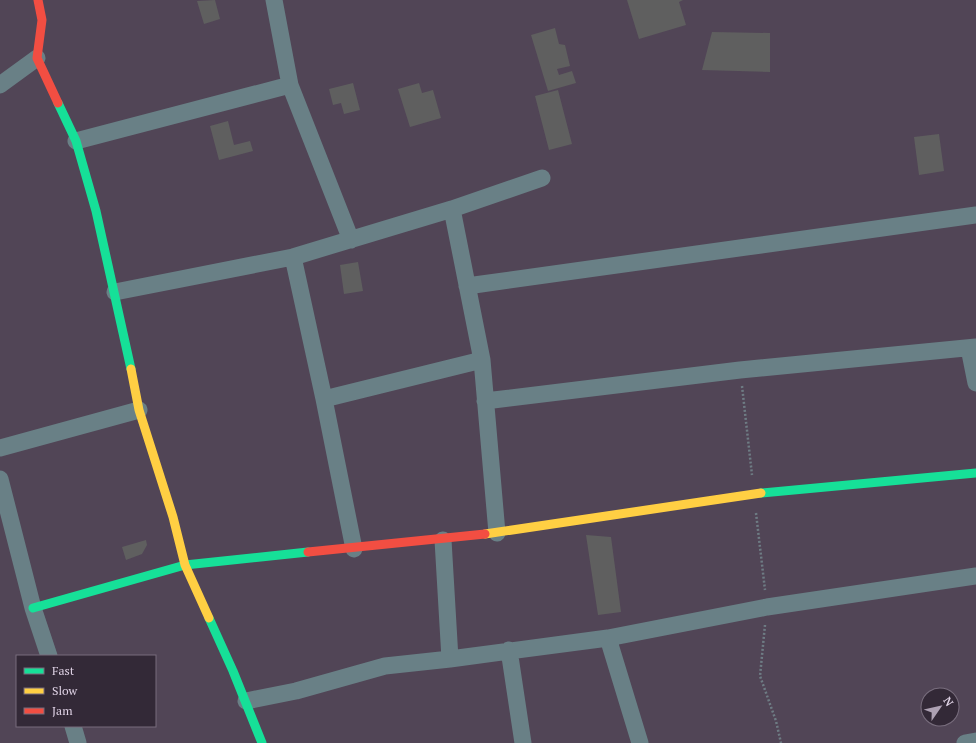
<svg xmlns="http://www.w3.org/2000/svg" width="976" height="743" font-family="'PT Serif',serif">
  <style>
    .building { fill: #5f5f5f }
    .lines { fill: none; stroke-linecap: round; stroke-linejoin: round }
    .path { stroke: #6e7c84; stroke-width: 2.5; stroke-dasharray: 2 2; stroke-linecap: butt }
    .street { stroke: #698086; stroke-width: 17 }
    .fast { stroke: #16e098; stroke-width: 9 }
    .slow { stroke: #ffcf43; stroke-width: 9 }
    .jam { stroke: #f24e42; stroke-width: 9 }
  </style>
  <rect width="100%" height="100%" fill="#514556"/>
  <path class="building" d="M215,0L220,19L204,24L197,1Z
    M627,0H683L679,2L686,25L639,39Z
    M555,28L559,44L565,45L570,66L557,69L559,75L572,71L576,83L548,91L531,35Z
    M712,32L770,33V72L702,70Z
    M353,83L360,110L344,114L341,103L333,105L329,89Z
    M419,83L422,93L433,90L441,118L410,127L398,89Z
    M558,90L572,144L549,150L535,96Z
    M228,121L234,145L250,141L253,151L219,160L210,126Z
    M939,134L944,171L919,175L914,137Z
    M358,262L363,291L344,294L340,265Z
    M586,535L611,537L621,612L598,615Z
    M146,540L147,545L142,554L126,560L122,547Z"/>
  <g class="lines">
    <path class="path" d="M742,386L752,475
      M756,513L765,590
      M765,625L760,676L776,721L781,743"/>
    <path class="street" d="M274,0L290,85L351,240
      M0,85L37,58
      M76,141L290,85
      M452,209L482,360L497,533
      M293,257L324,399L354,549
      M467,286L976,215
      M115,292L293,257L452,209L542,178
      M969,348L976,383
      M324,399L482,360
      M485,401L740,370L976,347
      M0,448L139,410
      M0,479L33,608L49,656
      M443,540L450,659
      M608,638L640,743
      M509,650L523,743
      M246,701L296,691L385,666L450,659L608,638L767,607L976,576
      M73,726L78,743
      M965,743L976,741"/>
    <path class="fast" d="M58,103L76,141L96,211L131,369
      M761,493L976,473
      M33,608L185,565L308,552
      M209,618L233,671L262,743"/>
    <path class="slow" d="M131,369L139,410L173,517L185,565L209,618
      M485,534L761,493"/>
    <path class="jam" d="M38,0L42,20L37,58L58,103
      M308,552L485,534"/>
  </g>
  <rect x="16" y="655" width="140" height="72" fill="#332937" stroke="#786d7d"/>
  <rect x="24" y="668" width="20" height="6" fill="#16e098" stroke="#786d7d"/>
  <text x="52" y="675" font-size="12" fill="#dfd2e5">Fast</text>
  <rect x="24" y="688" width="20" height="6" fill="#ffcf43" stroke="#786d7d"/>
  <text x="52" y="695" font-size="12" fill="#dfd2e5">Slow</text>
  <rect x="24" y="708" width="20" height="6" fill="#f24e42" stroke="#786d7d"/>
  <text x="52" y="715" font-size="12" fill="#dfd2e5">Jam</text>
  <g transform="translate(940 707) rotate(56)"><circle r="19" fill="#332937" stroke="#786d7d"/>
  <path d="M0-3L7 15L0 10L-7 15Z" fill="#ada1b3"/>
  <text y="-6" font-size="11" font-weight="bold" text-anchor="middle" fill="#dfd2e5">N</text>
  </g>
</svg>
